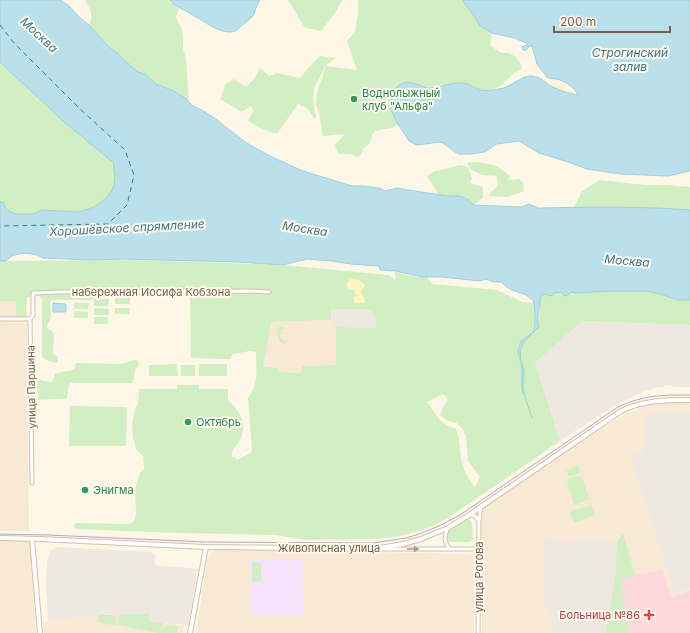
<svg xmlns="http://www.w3.org/2000/svg" width="690" height="633" font-family="Inter,sans-serif">
  <style>
    .residential { fill: #f7e9d4 }
    .industrial { fill: #efe8e1 }
    .education { fill: #f4e3fb }
    .medical { fill: #fdd9db }
    .green { fill: #d2eec3; fill-rule: evenodd }
    .sand { fill: #fff5c0 }
    .water { fill: #b9e0eb; stroke: #9ed0de }
    .lines { fill: none; stroke-linecap: round; stroke-linejoin: round }
    .stream { stroke: #9ed0de; stroke-width: 1 }
    .ferry { stroke: #3c778a; stroke-width: 1; stroke-dasharray: 5 4; stroke-linecap: butt }
    .minor-casing { stroke: #d3bfab; stroke-width: 5 }
    .tertiary-casing { stroke: #d3bfab; stroke-width: 6 }
    .minor { stroke: #fff; stroke-width: 3 }
    .tertiary { stroke: #fff; stroke-width: 4 }
    .tram { stroke: #bba3cb; stroke-width: 1 }
    .oneway { fill: #aa9688 }
    .leisure-dot { fill: #2e9e5b; stroke: #fffaef; stroke-width: 1.5 }
    .health-dot { fill: #e0444e; stroke: #fffaef; stroke-width: 1.5 }
    .labels { text-anchor: middle; stroke-width: 4; stroke-linejoin: round; paint-order: stroke }
    .leisure-label { font-size: 11px; fill: #27864d; stroke: #fffaef; text-anchor: start }
    .street-label { font-size: 11px; fill: #7c5e48; stroke: #fffaef }
    .health-label { font-size: 11px; fill: #be3a42; stroke: #fffaef; text-anchor: end }
    .water-label { font-size: 12px; font-style: italic; fill: #3c778a; stroke: #fffaef }
  </style>
  <rect width="100%" height="100%" fill="#fef7e7"/>
  <path class="residential" d="M0,301H16V318H0Z
    M331,320L332,327H336V365L302,366L301,373L278,372V368H263L270,322Z
    M0,322L27,323L29,531H0Z
    M670,403H690V633H482V519L483,510L484,508L593,434L623,415L645,406L656,404Z
    M0,540H29L30,542L36,633H0Z
    M218,549L471,554L473,557L474,633H196L207,561L209,556L212,552Z
    M149,613V622L184,625L183,633H44L43,623L48,621L101,615Z"/>
  <path class="industrial" d="M331,309H370L375,318L376,328L332,327Z
    M582,321L690,325V387H675L674,388L673,386L664,385V388L657,387L651,390H647L615,405L560,441L535,363Z
    M657,413H690V587L674,593L631,455L645,453L644,448V415Z
    M544,538H550V542H568L575,540L617,542L616,572L606,633H552L554,622L550,621L544,597Z
    M57,547L150,552L155,555V565L198,569L188,625L149,622V613L101,615L48,621L46,584L47,561L51,551Z"/>
  <path class="education" d="M303,559L304,616H250V560Z"/>
  <path class="medical" d="M662,570L671,597L690,591V633H606L616,572L635,575Z"/>
  <path class="green" d="M85,0H170L179,9L176,17L182,30L183,36V48L186,60L189,102L185,98L172,90L156,84L145,74L138,72L134,69L97,35L89,25C94,15 90,9 85,0Z
    M288,0H342L335,13L321,31L305,28Z
    M358,0H462L475,17L480,26L484,29L492,36L490,45L501,53H509L516,57L520,63L522,69C519,70 516,72 514,73C506,80 502,87 491,90C478,94 476,84 465,83C453,82 442,87 431,88C423,87 418,83 409,82L391,110L398,124L392,128L375,131L372,135L370,143L364,148L361,155L357,157L354,156L350,154H342L338,153L335,145L344,135V134L323,136L319,112L316,105L317,93L326,66L357,70L347,41L355,32L358,14Z
    M320,56L336,58L326,65L314,88L313,101L315,111L316,120L307,108L298,104L277,134L260,128L248,121L253,111L251,106L242,112L220,99L226,84L234,79L246,87L254,79L260,68L269,76L277,73L300,78L309,67Z
    M0,62L110,160C125,185 103,210 77,212C69,212 61,211 52,211C50,211 46,210 43,210C41,211 38,213 35,214C32,215 29,214 26,214C15,214 8,214 3,202H0Z
    M470,162C488,163 496,163 510,176L508,180L520,179L523,183L524,191L507,197L489,196L491,192L498,186L497,176L482,175L470,169L467,163Z
    M459,165L468,167L472,179L470,183L483,187V198L473,205C466,194 451,196 439,195L427,176L435,171L446,169Z
    M600,180L645,185H667L690,187V210C651,207 613,207 574,208L582,191Z
    M136,260L283,265L388,275L396,280L395,272L417,277H427L432,284L497,290L522,302L534,303C535,311 537,327 530,333C525,338 521,339 519,347C516,356 522,364 522,372C522,381 520,386 524,394C522,386 524,382 524,375C524,364 516,352 524,341C528,335 535,332 539,325C536,319 538,315 539,308C540,304 539,301 540,297L544,294L548,295L555,292H571L576,293L609,291H646L656,293L679,300H690V325L582,321L535,363L560,441L448,518L434,525L419,531L400,536L379,539L305,540L276,535L178,533L76,529L74,527L75,523L126,524L132,523L135,519L136,513L135,489L140,473L144,469V464L143,458L144,457L136,449L133,437L132,424L135,409L138,403L139,389H177V385H199V389H228V400C240,411 248,424 240,440C236,448 232,446 232,457H235L237,460L247,455L252,451L248,398C259,384 256,369 256,352L250,351L233,354L230,359L191,358L190,289H148L145,290L143,295L112,296C104,300 98,296 91,300H51C49,305 51,310 51,316C50,321 47,323 47,328L52,331L54,334L53,354L58,357V363L48,361L42,357V299L40,296L27,297L26,318H16V301H0V261ZM331,309H370L375,317L376,328L336,327V365L302,366L301,373L278,372V368L263,367L271,322L331,320ZM443,394L448,400L443,407L440,415C446,420 449,422 457,423L463,430L466,436L468,461L480,477L475,488C469,479 462,468 461,457C459,447 460,438 456,429L446,425L439,419L427,402Z
    M115,297H130V304H115Z
    M94,299H109L108,306H94Z
    M74,303H89L88,309H74Z
    M94,308L109,309V315H94Z
    M115,308H130L129,314H115Z
    M74,311L88,312V318H74Z
    M94,317H108V324H94Z
    M278,327H285L284,329H283L281,331L282,333L280,335L283,341H286L285,344L279,341L277,328Z
    M133,360H138L139,366L135,370L133,383H70C67,388 69,394 66,399C57,399 47,399 38,400L37,378L44,381L52,382L55,374L65,371H70L75,368L76,363L122,364Z
    M177,364L178,376H149V365Z
    M199,364H227V376H199Z
    M181,365H195V376H181Z
    M70,406L127,407L126,446H69Z
    M575,466H578L580,471L578,474L569,476L566,471Z
    M578,476L582,477L589,499L574,505L567,482L568,479Z
    M591,505L595,515L574,523L570,512Z
    M468,517C474,522 472,532 473,539L470,542H448L447,541L448,530Z
    M623,533L635,575L621,581L629,633H606L616,572L617,542Z
    M252,563H261V581H252Z
    M149,613V622L163,623V631L165,625L178,626L177,633H158L119,625V615Z
    M98,615H115L116,625L104,624L103,623H101V622H99Z"/>
  <path class="sand" d="M549,81L577,94L575,95L550,84L548,82Z
    M350,279L359,280L364,284L365,287L361,290C362,295 365,298 365,303H354V298L357,296L355,293L356,291L354,290L348,289L347,287V283Z"/>
  <path class="water" d="M0,0H60L68,5L78,16L89,25L107,45L116,52L134,69L138,72L145,74L156,84L172,90L185,98L193,106L202,110L217,120L245,142L270,156L303,171L352,186H365L369,187L379,188L385,191L397,188L408,190L448,196C458,195 468,197 473,205L522,207L529,204L538,208C589,207 639,206 690,210V300H679L656,293L646,291H609L576,293L571,292L568,295L565,296L561,292L555,293L551,296L544,294L540,297L541,301L539,302L540,304L537,317L539,327C528,338 518,343 521,360C522,365 524,368 524,373C524,381 522,385 524,394H523C521,386 522,380 522,372C522,363 517,356 519,347C521,337 528,338 533,331C536,326 535,309 534,303L533,300C529,298 528,296 524,294C521,293 518,292 515,291C509,290 505,285 501,282H493L486,279L480,281L442,277H423L396,271L380,270L379,266L351,264L332,261L307,259L283,265L238,262L122,259L91,260L43,258C34,252 13,251 6,261H0V202H3L6,209L13,213L17,214H34L42,210L78,212L90,209L99,204L106,198L112,190L114,185L115,176L113,163L110,160L62,120L0,62Z
    M170,0H260L257,5L254,14L252,17L235,31C221,36 203,20 191,14C182,8 178,9 170,0Z
    M462,0H690V171L668,176L621,174L587,169L565,161L539,153L519,141L496,144L485,152L471,154H458L443,143L439,142L417,145L409,141L398,124L391,110L392,93L398,86L406,82L414,83L427,88H431C442,87 453,82 464,83C470,84 473,87 478,89C484,92 493,90 499,89C510,88 523,74 533,76C539,77 545,81 549,85C554,88 573,95 578,95C576,88 564,81 557,79C553,79 550,79 547,77L537,64L532,46H530L526,50H523L522,47L523,46L527,45L528,44L515,38L491,33L480,26L475,17Z
    M53,303L66,304V311L65,312H53Z"/>
  <g class="lines">
    <path class="stream" d="M524,394L532,418"/>
    <path class="ferry" d="M0,25L14,43L80,109L125,150L134,175L127,205L108,224L0,226"/>
    <g class="minor-casing">
      <path id="minor" d="M0,319H30
        M32,483L30,319L33,315V293L57,292L252,291L269,292
        M469,515L475,516L479,521
        M448,528C444,535 444,543 450,549
        M382,549H479
        M478,633L479,521L481,506"/>
    </g>
    <g class="tertiary-casing">
      <path id="tertiary" d="M0,538L40,539L206,547L374,549L403,544L421,539L448,528L469,515L621,411C644,400 665,400 690,400
        M32,539L40,633
        M190,633L206,547"/>
    </g>
    <use href="#minor" class="minor"/>
    <use href="#tertiary" class="tertiary"/>
    <path class="tram" d="M0,534L48,535L205,542L373,543L406,538L419,534L439,526L460,515L618,407C644,395 661,395 690,395"/>
  </g>
  <defs><path id="oneway-solid" d="M-6-.8H1V-3.2L6.5 0L1 3.2V.8H-6Z"/></defs>
  <use class="oneway" href="#oneway-solid" transform="translate(413 549)"/>
  <g class="leisure-dot">
    <circle cx="354" cy="99" r="4"/>
    <circle cx="188" cy="422" r="4"/>
    <circle cx="85" cy="490" r="4"/>
  </g>
  <path class="health-dot" d="M647 609h4v4h4v4h-4v4h-4v-4h-4v-4h4z"/>
  <g class="labels">
    <g class="leisure-label">
      <text x="362" y="97">Воднолыжный<tspan x="362" dy="13">клуб "Альфа"</tspan></text>
      <text x="196" y="426">Октябрь</text>
      <text x="93" y="494">Энигма</text>
    </g>
    <g class="street-label">
      <text x="151" y="296">набережная Иосифа Кобзона</text>
      <text transform="translate(31 387) rotate(-91)" y="4">улица Паршина</text>
      <text x="329" y="552">Живописная улица</text>
      <text transform="translate(479 577) rotate(-90)" y="4">улица Рогова</text>
    </g>
    <g class="health-label">
      <text x="640" y="619">Больница №86</text>
    </g>
    <g class="water-label">
      <text transform="translate(39 35) rotate(43)" y="4">Москва</text>
      <text x="630" y="57">Строгинский<tspan x="630" dy="14">залив</tspan></text>
      <text transform="translate(127 228) rotate(-3)" y="4">Хорошёвское спрямление</text>
      <text transform="translate(305 229) rotate(9)" y="4">Москва</text>
      <text transform="translate(627 261) rotate(5)" y="4">Москва</text>
    </g>
  </g>
  <path d="M554 26v6h116v-6" fill="none" stroke="#7c5e48" stroke-width="2"/>
  <text x="560" y="26" font-size="12" fill="#7c5e48" stroke="#fffaef" stroke-width="3" paint-order="stroke">200 m</text>
</svg>
